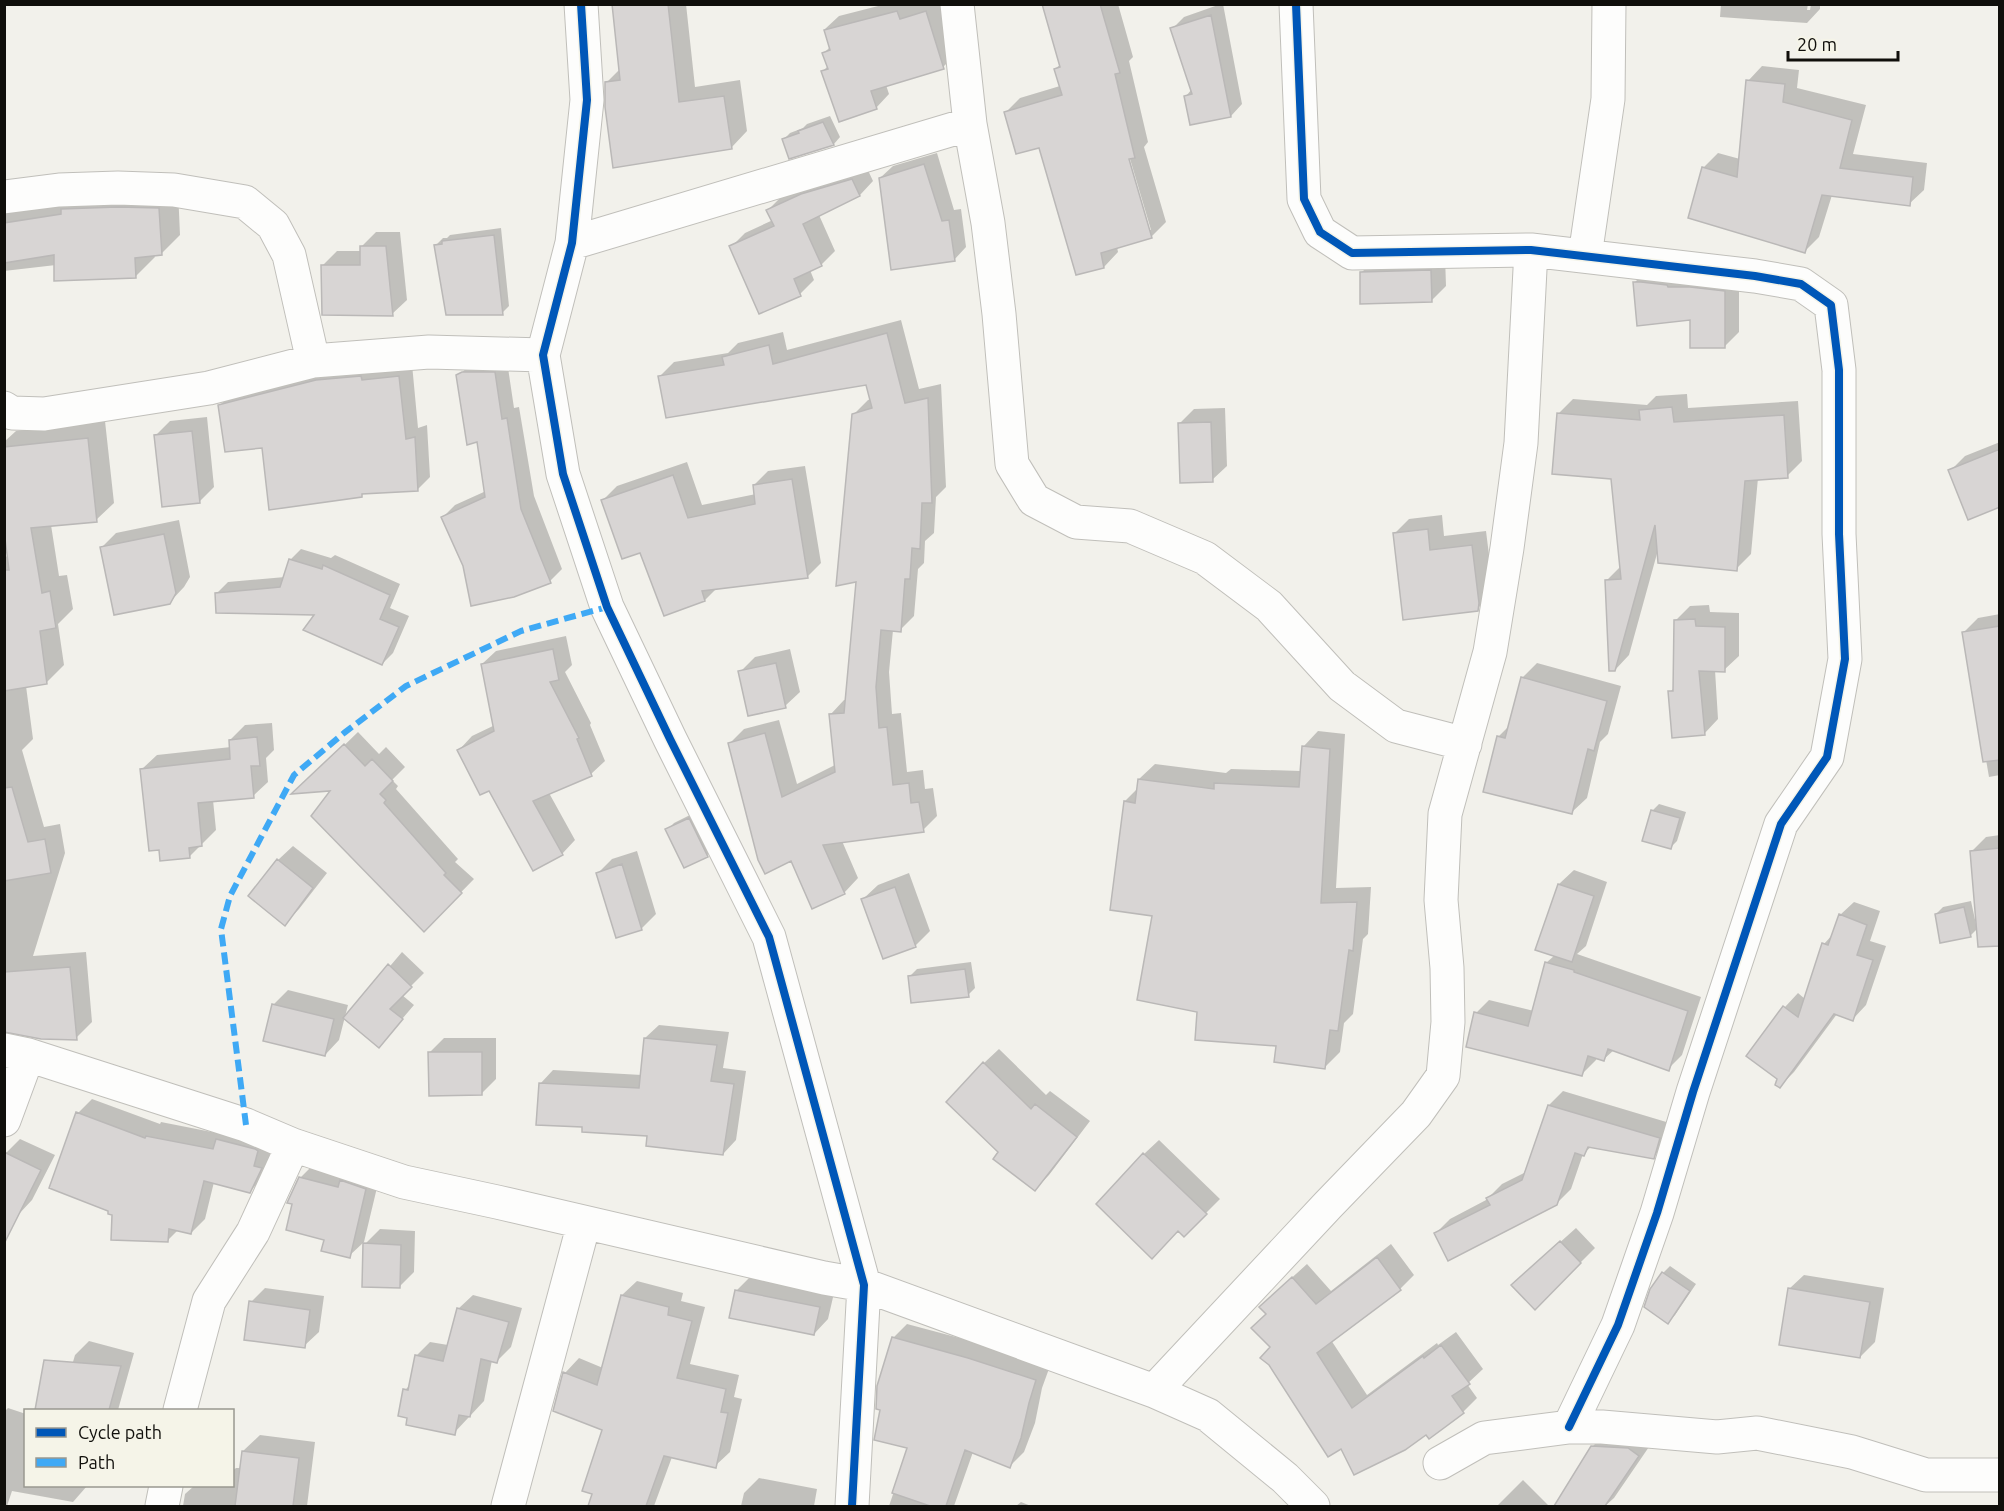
<svg xmlns="http://www.w3.org/2000/svg" width="2004" height="1511" font-family="Ubuntu,sans-serif">
  <style>
    .shadow { fill: #0003; fill-rule: evenodd }
    .building { fill: #d8d5d4; stroke: #bab8b7; stroke-width: 1.5 }
    .lines { fill: none; stroke-linecap: round; stroke-linejoin: round }
    .minor-casing { stroke: #c0bfba; stroke-width: 35 }
    .minor { stroke: #fdfdfc; stroke-width: 33 }
    .quiet { stroke: #3fa9f5; stroke-width: 6; stroke-dasharray: 12 6; stroke-linecap: butt }
    .cycleway-casing { stroke: #f5f4e8; stroke-width: 11 }
    .cycleway { stroke: #0057b8; stroke-width: 8 }
  </style>
  <rect width="100%" height="100%" fill="#f2f1eb"/>
  <path class="shadow" d="M613,4H686L695,87L740,80L747,131L731,148L606,83L621,68Z
    M886,4H913V6L919,4H941L956,54L943,67L886,85L889,94L876,108L822,72L828,66L824,53L830,47L825,29L839,16Z
    M1044,4H1118L1133,57L1129,61L1148,142L1144,147L1166,222L1151,237L1117,247L1118,252L1104,267L1040,146L1006,112L1020,98L1060,86L1055,69L1061,64ZM1128,152L1151,230H1148L1125,153Z
    M1221,4H1223L1242,104L1231,116L1186,96L1192,89L1172,29L1184,17Z
    M1721,4H1808L1807,10H1810L1811,4H1820V9L1807,23L1720,17Z
    M1762,66L1799,70L1797,88L1866,105L1853,154L1927,163L1924,190L1909,204L1832,195L1819,237L1805,251L1690,217L1704,167L1718,153L1740,159L1748,81Z
    M830,116L840,137L834,144L790,157L783,140L790,133L803,128L807,124Z
    M937,153L954,210L961,209L966,247L954,260L880,178L893,166Z
    M866,166L873,181L860,195L819,215L835,251L821,265L810,270L814,280L800,294L731,247L745,233L773,220L768,210L782,196Z
    M178,190L180,235L161,254L154,255L155,257L136,276L56,265L4,271V201Z
    M501,228L509,306L502,313L436,245L443,238H447L450,235Z
    M376,232H400L407,300L392,314L322,266L337,251H361V247Z
    M1445,256L1446,286L1431,301L1362,272L1376,258Z
    M1649,268L1739,277V332L1725,346L1692,319L1634,283Z
    M901,320L919,389L941,384L946,487L936,497L934,533L925,541L924,563L918,569L914,616L900,630H893L889,672L892,714L901,713L907,772L923,770L925,789L933,788L937,816L923,830L842,841L858,878L844,893L792,859L729,744L744,729L779,720L797,784L835,765L830,715L844,700H847L857,580L853,415L868,400L871,399L867,384L660,376L674,362L728,353L738,343L783,332L787,350Z
    M507,361L514,408L519,407L534,496L562,569L550,581L464,565L443,517L455,505L486,491L478,440L457,377L470,365Z
    M412,364L418,428L427,425L430,477L417,490L364,493L361,495L264,446L219,406L232,393L330,367Z
    M1687,394L1688,408L1798,401L1802,461L1787,476L1758,478L1751,554L1736,569L1658,550L1629,655L1615,670L1606,581L1621,566L1612,478L1558,414L1573,399L1647,405L1656,396Z
    M1225,408L1227,466L1212,480L1179,424L1194,409Z
    M207,417L214,487L199,502L156,435L170,421Z
    M105,421L114,503L96,520L51,525L59,576L67,575L73,609L58,624L64,665L46,683L26,686L33,739L22,750L44,827L60,824L65,853L33,956L86,952L92,1022L76,1038L4,1015V557L9,556L4,512V442L16,431Z
    M2000,442V505L1950,471L1965,456Z
    M687,462L702,505L756,494L754,485L768,471L805,466L821,563L807,577L717,588L705,600L665,614L641,551L603,500L617,486Z
    M1442,515L1444,536L1486,531L1493,587L1492,594L1477,609L1394,534L1409,519Z
    M179,520L190,577L184,587L169,603L101,548L116,533Z
    M301,549L331,558L335,555L400,584L390,608L409,616L393,653L382,664L317,613L217,593L228,582L285,577L290,560Z
    M1709,605L1710,612L1739,613V656L1724,670H1715L1718,719L1704,734L1670,692L1675,687V621L1690,606Z
    M2000,614V775L1989,777L1964,632L1978,618Z
    M566,636L572,665L565,672L591,723L590,725L605,761L591,774L549,793L575,840L562,854L489,789L459,750L472,736L495,725L482,664L496,651Z
    M790,649L800,692L785,706L740,672L755,657Z
    M1537,663L1621,686L1608,734L1600,742L1587,798L1572,812L1498,737L1510,725L1522,678Z
    M272,723L274,750L266,758L268,782L253,796L213,800L216,830L189,857L142,769L157,755L231,747L230,740L245,725Z
    M1318,731L1345,734L1336,888L1371,887L1368,934L1363,939L1353,1014L1344,1023L1340,1052L1325,1067L1278,1045L1198,1010L1154,915L1125,801L1138,788L1139,779L1155,764L1226,773L1231,769L1301,771L1303,747Z
    M358,732L379,754L386,747L405,767L392,780L398,786L396,789L458,859L455,862L474,879L424,930L333,789L295,793Z
    M1659,804L1686,812L1677,841L1670,848L1652,811Z
    M696,812L714,849L707,855L667,830L674,823Z
    M2000,835V893L1972,851L1986,837Z
    M293,846L327,873L299,909L284,924L278,860Z
    M637,851L656,914L641,929L597,874L612,859Z
    M1574,870L1607,882L1586,946L1577,954L1701,997L1682,1055L1668,1069L1614,1050L1604,1059L1597,1057L1596,1060L1582,1074L1476,1013L1489,1000L1534,1011L1546,963L1555,955L1559,884Z
    M909,873L930,931L915,946L863,899L878,885Z
    M1971,901L1977,929L1970,936L1936,914L1943,907Z
    M1854,902L1880,911L1870,941L1886,946L1866,1005L1853,1019L1837,1014L1794,1072L1780,1086L1785,1007L1798,993L1805,999L1824,944L1833,934L1840,915Z
    M402,952L424,973L402,995L414,1005L379,1046L346,1018Z
    M971,962L975,988L968,995L910,976L917,969Z
    M288,990L348,1005L339,1040L325,1055L265,1040L274,1004Z
    M659,1025L729,1032L723,1068L746,1071L736,1140L723,1154L648,1135L583,1126L540,1084L553,1070L642,1075L645,1038Z
    M444,1038H496V1079L482,1093L429,1053Z
    M999,1049L1046,1095L1050,1091L1090,1121L1049,1175L1035,1189L1000,1152L984,1063Z
    M1563,1091L1673,1124L1667,1143L1653,1157L1592,1146L1583,1154L1571,1189L1556,1204L1436,1233L1450,1219L1488,1199V1198L1502,1184L1526,1172L1549,1105Z
    M92,1099L160,1124L161,1122L222,1134L271,1136L267,1152L275,1154L264,1177L250,1191L214,1182L205,1219L191,1233L178,1230L168,1240L113,1214L78,1113Z
    M20,1139L55,1155L32,1200L18,1215L6,1153Z
    M1159,1140L1220,1199L1184,1235L1144,1154Z
    M315,1163L380,1175L364,1242L349,1256L326,1239L300,1178Z
    M1576,1228L1595,1248L1535,1308L1528,1271Z
    M380,1229L415,1231L414,1272L400,1286L365,1244Z
    M1391,1244L1414,1275L1400,1289L1331,1340L1367,1395L1437,1343L1438,1345L1456,1332L1483,1369L1467,1384L1477,1398L1463,1412L1426,1433L1341,1447L1272,1347L1268,1314L1275,1293L1307,1264L1331,1291Z
    M1670,1266L1696,1284L1675,1315L1668,1322L1663,1273Z
    M1804,1275L1884,1288L1875,1342L1860,1357L1789,1289Z
    M751,1276L834,1293L828,1319L814,1334L736,1291Z
    M637,1281L683,1293L681,1301L705,1307L690,1364L739,1375L734,1397L742,1399L730,1452L715,1466L672,1457L654,1506H590L594,1494L604,1429L565,1373L579,1358L603,1368L622,1295Z
    M265,1288L324,1296L319,1332L304,1346L251,1302Z
    M473,1295L522,1308L511,1347L497,1361L492,1360L484,1401L454,1433L408,1417L405,1390L411,1384L416,1356L430,1342L448,1345L458,1309Z
    M907,1324L982,1344L1050,1366L1042,1388L1035,1423L1024,1452L1010,1466L973,1452L954,1506H889L909,1447L893,1338Z
    M89,1341L134,1353L118,1410H59L75,1355Z
    M8,1408L26,1414V1486H87L73,1502L12,1491L7,1506H4V1412Z
    M1607,1432L1653,1441L1614,1498L1605,1506H1590L1566,1490L1592,1447Z
    M260,1435L315,1442L307,1506H183L185,1494L194,1486H232V1471L236,1468H241L243,1451Z
    M759,1478L817,1489L814,1506H741L744,1493Z
    M1523,1480L1549,1506H1497Z
    M1021,1502L1031,1506H1016Z"/>
  <path class="building" d="M612,4H668L679,102L724,96L732,149L613,168L605,107V82L620,80Z
    M1042,4H1100L1120,73L1115,74L1135,158L1129,159L1152,238L1101,253L1104,268L1076,275L1039,148L1016,154L1004,112L1062,95L1054,69L1060,67Z
    M897,11L900,19L926,11L944,69L871,91L877,109L839,122L821,71L828,69L822,53L830,50L824,30Z
    M1211,15L1231,117L1190,125L1184,96L1192,94L1170,28Z
    M1746,80L1785,84L1783,102L1852,120L1840,168L1913,177L1910,206L1822,195L1805,253L1688,218L1702,167L1737,177Z
    M823,122L834,145L789,159L782,139L799,133L798,131Z
    M924,164L942,221L949,220L955,261L891,270L879,178Z
    M852,179L860,196L803,224L822,266L794,279L801,296L759,314L729,246L774,226L766,210L801,194Z
    M118,207L159,208L162,255L135,258L136,278L54,281V255L4,263V223L61,214V209Z
    M494,235L503,315H446L434,245L442,244V241Z
    M360,246H386L393,316L322,315L321,265H360Z
    M1431,270L1432,302L1360,304V272Z
    M1633,282H1641L1667,285L1668,287H1690L1725,291V348H1690V320L1637,326Z
    M887,333L905,403L928,398L932,503H922L920,549L912,548L910,579H905L901,632L881,630L876,687L879,728L887,727L893,785L909,783L911,803L919,802L924,832L823,845L845,894L812,909L791,861L765,874L758,860L728,743L765,733L782,797L835,772L829,714L844,713L856,582L836,586L852,414L872,408L866,385L666,418L658,376L724,365L722,357L769,345L773,364Z
    M462,372H495L502,419L507,418L521,509L551,583L514,597L471,606L463,566L441,517L485,497L477,442L467,445L456,375Z
    M361,376L362,380L399,376L406,439L415,437L418,491L362,494V497L269,510L262,448L225,452L218,405L316,380Z
    M1672,407L1674,422L1784,415L1788,478L1745,481L1737,571L1658,563L1655,525L1615,671H1609L1605,580L1621,579L1611,479L1552,474L1557,413L1640,420L1639,410Z
    M1211,422L1213,482L1180,483L1178,423Z
    M192,431L200,503L162,507L154,435Z
    M88,438L97,522L31,528L42,593L50,591L56,628L40,631L47,684L4,691V570H9L4,531V447Z
    M2000,449V507L1968,520L1948,470Z
    M673,475L688,518L755,504L753,485L792,479L808,578L702,591L705,601L664,616L640,553L622,559L601,500Z
    M1428,529L1430,550L1472,545L1479,603L1478,611L1403,620L1393,533Z
    M164,534L176,593L170,604L114,615L100,547Z
    M289,559L322,569L323,565L390,595L380,619L399,627L382,665L303,630L314,615L216,613L215,593L280,587Z
    M1695,619L1696,626L1725,627V672L1699,671L1705,735L1672,738L1668,691H1673L1674,620Z
    M2000,626V760L1983,762L1962,632Z
    M553,649L559,680L550,682L579,738L577,739L592,776L533,801L563,855L533,871L489,791L480,795L457,750L494,731L481,664Z
    M776,663L786,708L748,716L738,671Z
    M1521,677L1607,701L1594,751L1588,749L1572,814L1483,792L1497,736L1505,738Z
    M257,737L260,766H251L254,798L198,803L202,846L189,848L190,858L160,861L159,850L149,851L140,769L230,759L229,740Z
    M344,744L365,766L372,759L393,781L380,794L386,800L384,803L446,873L444,875L462,893L424,932L311,816L330,791L291,794Z
    M1302,746L1330,749L1321,903L1357,902L1353,951L1349,950L1338,1031L1330,1030L1325,1069L1274,1062L1276,1046L1195,1040L1197,1012L1137,1000L1152,916L1110,910L1124,801L1135,803L1138,779L1214,789V783L1299,787Z
    M12,787L28,842L45,839L51,873L4,881V788Z
    M1651,810L1680,818L1671,849L1642,841Z
    M689,818L708,857L684,868L665,829Z
    M2000,848V946L1978,947L1970,851Z
    M277,859L313,888L285,926L248,896Z
    M622,864L642,930L616,938L596,873Z
    M1558,884L1594,896L1572,962L1535,950Z
    M895,887L916,947L883,959L861,899Z
    M1964,907L1971,937L1940,943L1935,914Z
    M1839,914L1867,925L1857,955L1873,960L1853,1021L1834,1014L1780,1088L1775,1085L1777,1079L1746,1056L1783,1006L1798,1017L1822,943L1828,945Z
    M1545,962L1574,970V972L1688,1011L1669,1071L1608,1049L1604,1061L1588,1056L1582,1076L1466,1047L1474,1012L1528,1026Z
    M388,964L412,987L390,1009L403,1019L379,1048L343,1018Z
    M70,967L77,1040L41,1039L4,1032V972Z
    M965,969L969,997L911,1003L908,976Z
    M272,1004L334,1019L325,1056L263,1041Z
    M644,1038L717,1045L711,1081L734,1084L723,1155L646,1146L647,1136L582,1132V1127L536,1125L539,1083L639,1088Z
    M428,1052H482V1095L429,1096Z
    M983,1062L1031,1109L1035,1104L1077,1137L1035,1191L993,1159L998,1152L946,1102Z
    M1548,1105L1660,1138L1654,1159L1588,1147L1584,1156L1575,1153L1557,1205L1448,1261L1434,1233L1490,1205L1486,1198L1522,1180Z
    M76,1112L145,1138L146,1136L213,1149L216,1139L255,1149L258,1151L254,1166L262,1168L250,1193L204,1181L191,1234L169,1229L168,1242L111,1240L112,1215L108,1214V1211L49,1188Z
    M4,1152L41,1170L4,1244Z
    M1143,1153L1207,1214L1184,1237L1178,1231L1152,1259L1096,1204Z
    M299,1177L338,1187L340,1180L366,1189L350,1258L321,1251L324,1240L286,1230L292,1204L287,1203Z
    M1560,1241L1581,1263L1535,1310L1511,1285Z
    M363,1243L401,1245L400,1288L362,1287Z
    M1377,1257L1401,1290L1317,1353L1352,1408L1423,1356L1424,1358L1441,1345L1470,1384L1452,1396L1464,1413L1429,1439L1426,1435L1405,1450L1354,1475L1341,1449L1328,1457L1269,1365L1260,1358L1270,1347L1251,1328L1266,1314L1259,1307L1292,1277L1316,1304Z
    M1662,1272L1690,1291L1668,1324L1644,1307L1650,1289Z
    M1788,1288L1870,1302L1860,1358L1779,1345Z
    M735,1290L820,1307L814,1335L729,1318Z
    M621,1295L669,1307L668,1315L692,1321L677,1378L726,1389L721,1412L728,1413L716,1468L664,1456L646,1506H588L592,1494L582,1491L602,1430L553,1411L563,1372L597,1385Z
    M249,1301L310,1310L305,1348L244,1340Z
    M457,1308L509,1322L497,1363L481,1359L470,1417L459,1415L455,1435L406,1425L407,1418L398,1416L403,1389L408,1390L415,1355L443,1361Z
    M892,1337L968,1358L1036,1380L1029,1403L1021,1438L1010,1468L965,1450L946,1506H930L892,1493L907,1448L874,1440L880,1410L876,1409L877,1386Z
    M44,1360L121,1366L109,1410H35Z
    M1591,1446L1628,1448L1639,1456L1605,1506H1554Z
    M242,1451L299,1458L293,1506H235Z"/>
  <g class="lines">
    <g class="minor-casing">
      <path id="minor" d="M581,4L587,100L572,243L543,355L563,474L607,607L670,739L769,937L864,1285L852,1506
        M957,4L970,124L988,223L999,314L1012,464L1034,500L1076,522L1130,526L1205,558L1269,606L1342,686L1396,726L1465,744
        M1296,4L1304,199L1320,232L1352,253L1531,250L1755,276L1801,284L1831,305L1839,370V534L1845,659L1827,757L1781,824L1693,1092L1657,1213L1618,1325L1569,1427
        M4,197L59,190L118,188L174,190L245,202L273,225L289,255L313,361
        M572,243L970,124
        M1585,256L1608,99L1609,4
        M4,408L12,413L44,414L209,388L313,361L429,352L543,355
        M4,1050L28,1055L246,1125L293,1145L404,1182L497,1202L824,1278L864,1285L1154,1391L1208,1415L1285,1478L1313,1506
        M4,1120L28,1055
        M1154,1391L1328,1205L1416,1114L1443,1076L1448,1022L1447,968L1441,900L1445,814L1490,652L1507,548L1521,443L1531,250
        M180,1410L209,1301L253,1232L293,1145
        M1440,1463L1484,1438L1569,1427H1602L1717,1437L1757,1433L1852,1452L1926,1475H2000
        M162,1506L166,1486
        M508,1506L584,1223"/>
    </g>
    <use href="#minor" class="minor"/>
    <path class="quiet" d="M246,1125L221,929L230,896L294,775L344,733L406,686L521,631L607,607"/>
    <g class="cycleway-casing">
      <path id="cycleway" d="M581,4L587,100L572,243L543,355L563,474L607,607L670,739L769,937L864,1285L852,1506
        M1296,4L1304,199L1320,232L1352,253L1531,250L1755,276L1801,284L1831,305L1839,370V534L1845,659L1827,757L1781,824L1693,1092L1657,1213L1618,1325L1569,1427"/>
    </g>
    <use href="#cycleway" class="cycleway"/>
  </g>
  <rect width="2004" height="1511" fill="none" stroke="#100f0b" stroke-width="12"/>
  <rect x="24" y="1409" width="210" height="78" fill="#f5f4e8" stroke="#999890" stroke-width="1.5"/>
  <rect x="36" y="1428" width="30" height="9" fill="#0057b8" stroke="#999890" stroke-width="1.5"/>
  <text x="78" y="1439" font-size="18" fill="#100f0b">Cycle path</text>
  <rect x="36" y="1458" width="30" height="9" fill="#3fa9f5" stroke="#999890" stroke-width="1.5"/>
  <text x="78" y="1469" font-size="18" fill="#100f0b">Path</text>
  <path d="M1788 51v9h110v-9" fill="none" stroke="#100f0b" stroke-width="3"/>
  <text x="1797" y="51" font-size="18" fill="#100f0b" stroke="#f5f4e8" stroke-width="4.5" paint-order="stroke">20 m</text>
</svg>
